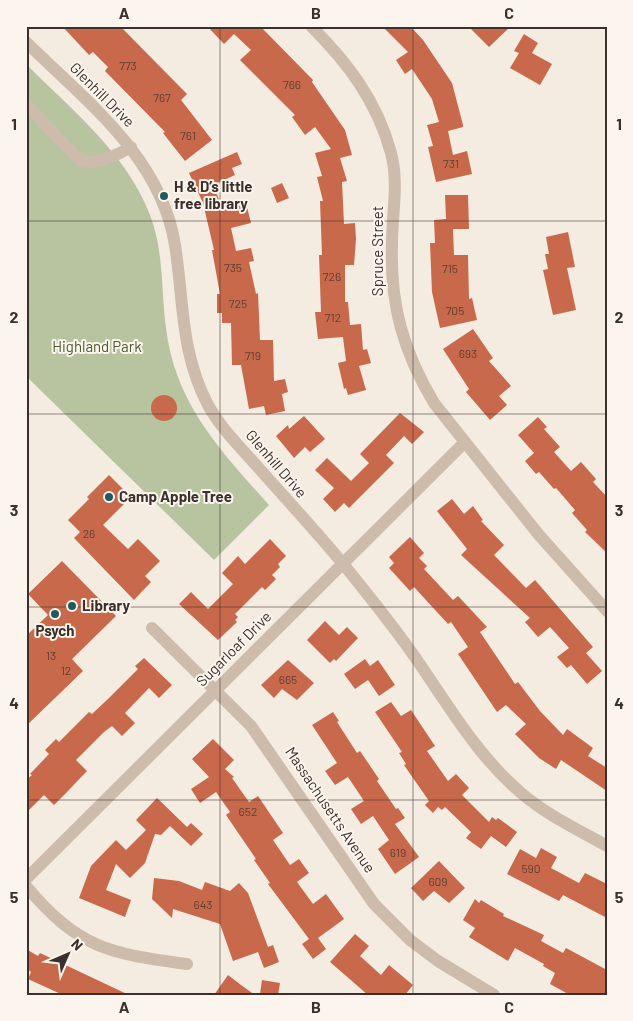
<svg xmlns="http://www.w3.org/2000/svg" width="633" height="1021" font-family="Barlow,sans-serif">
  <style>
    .green { fill: #b8c4a0 }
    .building { fill: #c8694b }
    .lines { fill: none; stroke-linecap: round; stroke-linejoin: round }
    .minor { stroke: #cdbbac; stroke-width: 12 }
    .grid { fill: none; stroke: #3b302b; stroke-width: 1; stroke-opacity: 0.55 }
    .poi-dot { fill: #1f5a5e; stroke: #fbf5ee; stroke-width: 2 }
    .labels { text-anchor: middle; stroke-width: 4; stroke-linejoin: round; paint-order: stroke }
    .number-label { font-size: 12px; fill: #5e3e33 }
    .street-label { font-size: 15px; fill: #3b302b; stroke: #fbf5ee }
    .poi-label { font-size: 15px; font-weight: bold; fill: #3b302b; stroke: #fbf5ee; text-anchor: start }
    .park-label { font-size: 15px; fill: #4a5a2e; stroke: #fbf5ee }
    .neatline { fill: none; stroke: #3b302b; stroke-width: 2 }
    .grid-label { font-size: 16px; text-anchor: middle; font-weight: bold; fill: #3b302b }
  </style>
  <rect width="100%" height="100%" fill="#f4ebe1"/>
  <path class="green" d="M26,64C71,109 127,154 150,215C164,251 161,291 166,328C175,404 221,451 269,505L214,560L26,376Z"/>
  <path class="building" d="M62,26H120L187,94L181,100L212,140L185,161L163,133L165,132L105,71L108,67L93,52L89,55Z
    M207,26H260L313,80L312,82L345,130L352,155L340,158L347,181L342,182L344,224L355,223L356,239L354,265H345V302H348L350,325L361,324L363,350L367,349L371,363L359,366L366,390L348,395L346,388L344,389L338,363L346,361L343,337L318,339L315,312H321L319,255H322L320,201H323L317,177L322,176L315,153L331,149L315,127L305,135L292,117L295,115L240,60L251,50L234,34L224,44Z
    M382,26H410L423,40L452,83L463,125V127L448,131L453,155L467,151L472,174L436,182L428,147L433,146L427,125L439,122L432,99L412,69L405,74L396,60L408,52Z
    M468,26H511L489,47Z
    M524,34L538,43L532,53L552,64L540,85L510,68L519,53L514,51Z
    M237,152L242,164L232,168L235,175L213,185L223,209L246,203L251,223L231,228L236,251L251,248L254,261L249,262L256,294L258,293L260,340H273L274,381L285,379L288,392L282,394L285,411L266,415L264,406L249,409L241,365H232L231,323H222V313H217V294H220L212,250H214L203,203L189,173Z
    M282,183L289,198L277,203L271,188Z
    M445,195H468L469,229H453L454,255H468L469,299L472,298L477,320L440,328L432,292L430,243H435L434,220L446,219Z
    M568,232L575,267L567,268L576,310L553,315L543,270L548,269L545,254H549L546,237Z
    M473,329L493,358L489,361L511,386L499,396L507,405L490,420L466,392L469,389L443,349Z
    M151 408a13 13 0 1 1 26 0a13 13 0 1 1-26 0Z
    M400,413L424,432L412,444L404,436L386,455L394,463L349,508L344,503L335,512L323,499L334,488L315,470L327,458L351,481L369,463L360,454Z
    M304,416L325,439L310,452L305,447L294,458L276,436L288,425L289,429Z
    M538,417L547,427L544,429L560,447L554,452L571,471L581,462L596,479L593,482L607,497V553L585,532L587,530L572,513L575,510L556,488L554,489L539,472L536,474L525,461L534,453L518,435Z
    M109,475L131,497L103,525L128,549L138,539L160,561L145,576L151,582L134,600L74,538L80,532L68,520L89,499L87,497Z
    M452,499L464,514L473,506L483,520L481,521L504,545L494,555L526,588L535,580L593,647L586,653L602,671L587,684L571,665L567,668L557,657L569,648L550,627L538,637L525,622L530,618L461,555L467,549L437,511Z
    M410,537L424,553L419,558L427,566L424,569L453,600L458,596L487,627L480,632L515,684L518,682L540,711L563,735L567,729L593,748L588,756L607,768V791L561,760L556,769L539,758L515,734L526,724L506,705L497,712L458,654L468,647L451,622L448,624L414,587L410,591L389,568L394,563L389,557Z
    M270,539L286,556L278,564L280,567L272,575L276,579L265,590L262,587L235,614L238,617L235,620L237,622L218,640L179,604L191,592L208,609L233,584L222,573L238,556L245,564Z
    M62,561L116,616L72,659L83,671L26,726V636L48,615L28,594Z
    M325,621L339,635L347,627L358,638L336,661L334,659L330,663L307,640Z
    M144,658L172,685L159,698L149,688L125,713L135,723L122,736L112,726L104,732L76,760L87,771L66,793L54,805L44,795L26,813V780L32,775L30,774L49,754L45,750L56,739L59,742L89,712L92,714L109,698L138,669L135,666Z
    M365,659L370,666L378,660L395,685L379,696L368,680L355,689L344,674Z
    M288,660L314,683L297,700L282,689L274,698L261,685Z
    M391,702L401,716L411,710L435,746L427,751L448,781L456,774L469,788L462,795L489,822L492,817L496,820L498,818L517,832L506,847L491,836L481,849L466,838L471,832L445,807L442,810L438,807L433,813L425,805L429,801L404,765L406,764L399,753L402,752L375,712Z
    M333,712L339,721L337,722L357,753L360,751L379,779L377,781L396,809L398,808L405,818L395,824L419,857L395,874L378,849L389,840L373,816L361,824L351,809L364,801L348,777L335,785L325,771L337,763L312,725Z
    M213,739L234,760L225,769L234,777L232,778L249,802L258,796L283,833L273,840L290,865L299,859L309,873L297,882L313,904L326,894L344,919L318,938L326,949L313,959L302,944L309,939L268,884L270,883L254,860L256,859L226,815L230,812L216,792L200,803L191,789L209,777L192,759Z
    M157,798L187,827L191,823L203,834L191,846L170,826L161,835L155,834L145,863L130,878L116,864L106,890L131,900L125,917L79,898L91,866L116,840L126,850L146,830L136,820Z
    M541,848L557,857L551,868L579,883L585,873L607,884V918L563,895L559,901L507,874L520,849L536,858Z
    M439,861L465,888L449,903L434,891L423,901L411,888Z
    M154,878L179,881L202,890L205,882L230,891L239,883L248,893L268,947L273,945L279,962L264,968L258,952L233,961L220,924L173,909L172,918L152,899Z
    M475,899L479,903L481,900L504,914L503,916L544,935L541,941L563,953L566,948L607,970V995H570L550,984L555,973L543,966L544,964L515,948L508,961L469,937L475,928L463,920Z
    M355,934L369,946L360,956L381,975L389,965L413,985L405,995H368L330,962Z
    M26,949L38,956L40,953L129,995H63L28,979L31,972L26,968Z
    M228,975L241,985L255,995H214Z
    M262,980L280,983L278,995L260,994Z"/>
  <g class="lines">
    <path class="minor" d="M311,26C348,63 377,101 391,153C399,183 392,213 392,244C390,305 403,351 434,403L539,535L607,611
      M26,42C86,101 161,157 175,245C184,302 180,351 208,405C220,427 239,446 256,465C285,498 316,531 344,565C370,597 396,629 419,663C450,708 478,756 520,792C545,814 577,829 607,846
      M26,105L81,161C96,165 118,155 131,147
      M152,628L251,726L374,904L410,940L438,961L494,995
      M26,879L465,442
      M26,886C79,949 108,953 187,964"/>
  </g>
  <path class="grid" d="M220,26V995M413,26V995M26,221H607M26,414H607M26,607H607M26,800H607"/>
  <g class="poi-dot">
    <circle cx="164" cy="196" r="5"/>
    <circle cx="109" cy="497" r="5"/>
    <circle cx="72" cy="606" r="5"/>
    <circle cx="55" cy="614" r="5"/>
  </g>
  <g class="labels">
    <g class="number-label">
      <text x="128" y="70">773</text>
      <text x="292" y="89">766</text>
      <text x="162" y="102">767</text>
      <text x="188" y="140">761</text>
      <text x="451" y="168">731</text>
      <text x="233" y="272">735</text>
      <text x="450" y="273">715</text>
      <text x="332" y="281">726</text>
      <text x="238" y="308">725</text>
      <text x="455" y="315">705</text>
      <text x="333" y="322">712</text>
      <text x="468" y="358">693</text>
      <text x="253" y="360">719</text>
      <text x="89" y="538">26</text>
      <text x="51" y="660">13</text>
      <text x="66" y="675">12</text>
      <text x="288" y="684">665</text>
      <text x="248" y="816">652</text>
      <text x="398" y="857">619</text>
      <text x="531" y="873">590</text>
      <text x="438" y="886">609</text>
      <text x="203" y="909">643</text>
    </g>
    <g class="street-label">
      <text transform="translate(102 95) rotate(45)" y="5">Glenhill Drive</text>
      <text transform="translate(378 251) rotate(-90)" y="5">Spruce Street</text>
      <text transform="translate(276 464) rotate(49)" y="5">Glenhill Drive</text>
      <text transform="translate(234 649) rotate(-45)" y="5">Sugarloaf Drive</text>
      <text transform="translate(330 810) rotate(56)" y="5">Massachusetts Avenue</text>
    </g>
    <g class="poi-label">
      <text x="174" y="192">H &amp; D’s little<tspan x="174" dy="17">free library</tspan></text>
      <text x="119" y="502">Camp Apple Tree</text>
      <text x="82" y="611">Library</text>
      <text x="55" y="636" text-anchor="middle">Psych</text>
    </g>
    <g class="park-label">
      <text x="97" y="352">Highland Park</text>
    </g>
  </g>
  <rect width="633" height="1021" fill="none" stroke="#fbf5ee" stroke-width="55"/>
  <g transform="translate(68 954) rotate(45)" stroke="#fbf5ee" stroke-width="4" paint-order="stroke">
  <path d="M0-4L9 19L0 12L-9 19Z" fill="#3b302b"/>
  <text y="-8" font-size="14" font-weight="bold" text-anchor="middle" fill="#3b302b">N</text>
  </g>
  <rect x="28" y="28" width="578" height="966" class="neatline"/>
  <g class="grid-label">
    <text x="124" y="19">A</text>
    <text x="316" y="19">B</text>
    <text x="509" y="19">C</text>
    <text x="14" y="130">1</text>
    <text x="619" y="130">1</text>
    <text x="14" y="323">2</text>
    <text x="619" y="323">2</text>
    <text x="14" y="516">3</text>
    <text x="619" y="516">3</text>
    <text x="14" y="709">4</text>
    <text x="619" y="709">4</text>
    <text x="14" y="903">5</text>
    <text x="619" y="903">5</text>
    <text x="124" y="1013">A</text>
    <text x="316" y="1013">B</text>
    <text x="509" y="1013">C</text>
  </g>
</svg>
